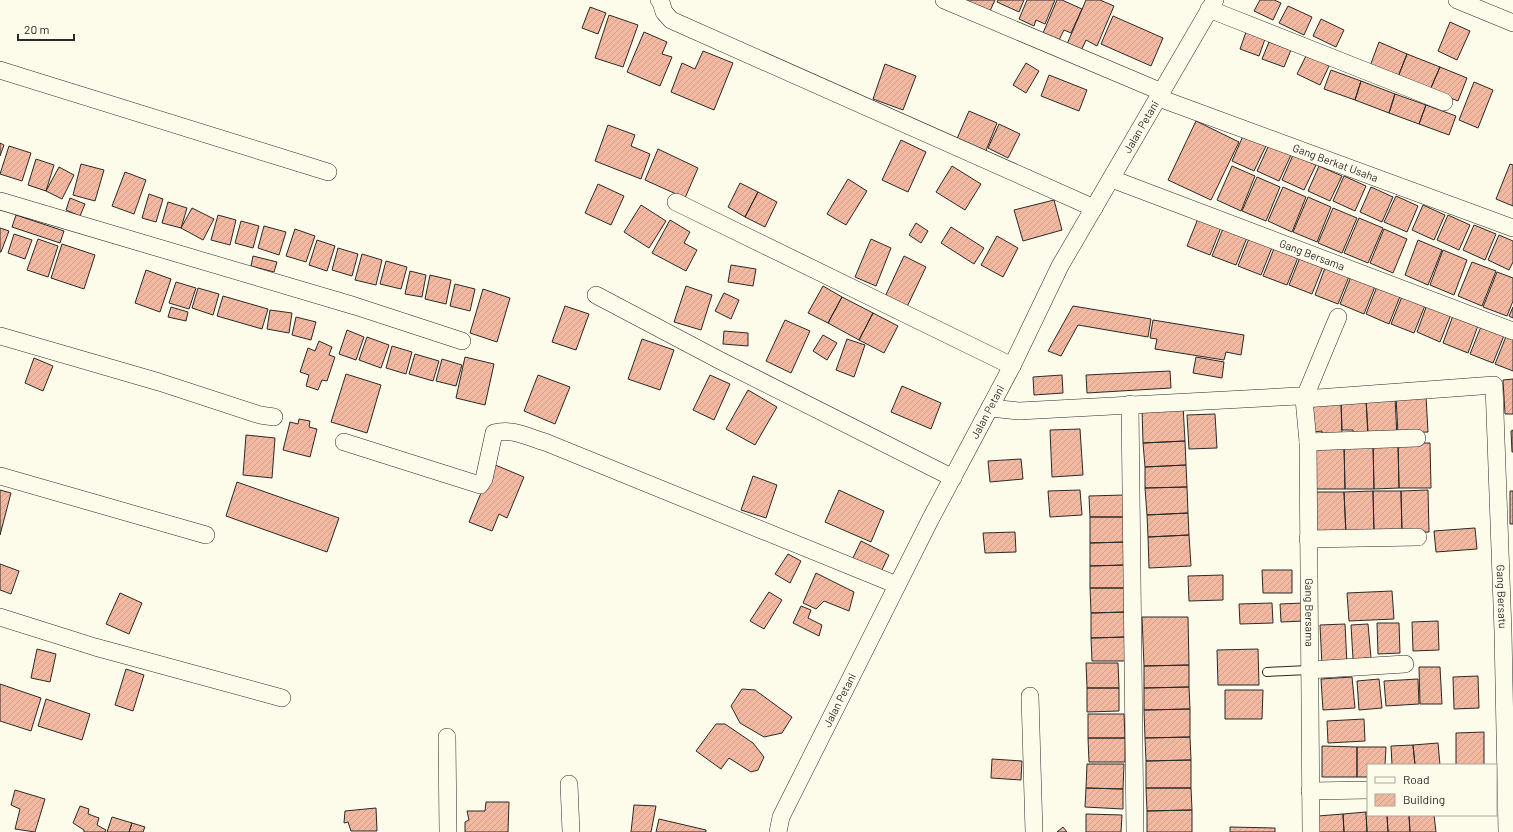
<svg xmlns="http://www.w3.org/2000/svg" width="1513" height="832" font-family="Barlow,sans-serif">
  <style>
    .building { fill: url(#building-hatch); stroke: #2b2b2b }
    .lines { fill: none; stroke-linecap: round; stroke-linejoin: round }
    .lane-casing { stroke: #2b2b2b; stroke-width: 10 }
    .street-casing { stroke: #2b2b2b; stroke-width: 18 }
    .lane { stroke: #fdfbea; stroke-width: 8 }
    .street { stroke: #fdfbea; stroke-width: 17 }
    .labels { text-anchor: middle; stroke-width: 3; stroke-linejoin: round; paint-order: stroke }
    .street-label { font-size: 11px; fill: #2b2b2b; stroke: #fdfbea }
  </style>
  <defs>
    <pattern id="building-hatch" width="6" height="6" patternUnits="userSpaceOnUse"><rect width="6" height="6" fill="#f2b8a0"/><path d="M-1 1l2-2M0 6l6-6M5 7l2-2" fill="none" stroke="#d09e8a"/></pattern>
  </defs>
  <rect width="100%" height="100%" fill="#fdfbea"/>
  <path class="building" d="M965,0H995L990,11Z
    M998,0H1024L1019,12L997,2Z
    M1027,0H1055L1045,24L1036,20L1034,26L1019,19Z
    M1057,0H1062L1082,9L1071,33L1064,30L1059,40L1043,33Z
    M1086,0H1100L1114,6L1097,46L1086,40L1081,51L1067,44Z
    M1260,0H1274L1281,3L1273,20L1254,11Z
    M1288,6L1312,17L1304,35L1279,23Z
    M590,7L606,13L598,34L582,28Z
    M609,15L638,25L623,67L595,58Z
    M1113,16L1163,38L1151,66L1101,44Z
    M1321,19L1344,30L1336,47L1313,36Z
    M1450,22L1470,31L1457,60L1438,51Z
    M644,32L667,42L662,54L672,57L660,86L627,72Z
    M1246,32L1265,39L1259,56L1240,49Z
    M1269,42L1291,50L1284,67L1262,59Z
    M1379,42L1407,54L1398,77L1370,66Z
    M703,51L733,63L714,110L671,92L682,63L695,69Z
    M1307,54L1329,66L1320,85L1297,74Z
    M1407,54L1440,67L1430,90L1398,77Z
    M1026,63L1039,71L1026,93L1013,85Z
    M885,64L916,76L903,110L873,99Z
    M1440,67L1467,78L1458,101L1430,90Z
    M1331,70L1361,81L1355,100L1324,89Z
    M1049,75L1087,90L1079,111L1041,96Z
    M1361,81L1395,94L1389,113L1355,100Z
    M1474,82L1493,90L1478,128L1459,120Z
    M1395,94L1426,105L1419,124L1389,113Z
    M1426,105L1456,116L1449,135L1419,124Z
    M969,111L997,123L985,153L956,141Z
    M1196,121L1239,142L1211,200L1168,180Z
    M999,124L1020,134L1008,158L988,148Z
    M608,125L635,135L631,146L650,154L641,179L595,161Z
    M1243,136L1266,146L1254,171L1232,161Z
    M901,140L926,152L908,192L882,180Z
    M0,143L4,145L0,156Z
    M1269,145L1291,155L1279,181L1257,171Z
    M9,146L31,153L22,181L0,174Z
    M658,149L698,168L685,198L645,180Z
    M1293,155L1316,165L1304,190L1282,180Z
    M36,159L54,165L46,191L28,185Z
    M81,164L104,170L95,201L73,195Z
    M1510,164L1513,165V206L1496,199Z
    M952,166L981,184L965,210L936,192Z
    M1232,166L1255,176L1241,211L1217,200Z
    M1319,166L1342,176L1330,201L1308,191Z
    M59,167L74,175L62,199L46,191Z
    M125,172L146,180L134,214L112,206Z
    M1344,176L1366,186L1355,211L1333,201Z
    M1257,177L1280,187L1266,221L1242,211Z
    M848,179L867,191L846,225L827,214Z
    M740,183L758,192L745,217L728,207Z
    M598,184L624,196L611,225L585,213Z
    M1283,187L1306,197L1292,232L1268,221Z
    M1371,187L1393,197L1382,222L1360,212Z
    M758,192L777,202L765,227L745,217Z
    M149,194L163,199L156,222L142,218Z
    M1396,196L1418,206L1407,232L1384,222Z
    M1308,197L1331,207L1317,242L1293,232Z
    M70,198L85,204L80,216L66,210Z
    M1054,200L1062,230L1023,241L1014,210Z
    M168,202L187,208L181,228L162,223Z
    M641,205L666,221L649,248L624,232Z
    M1423,205L1445,215L1434,240L1412,230Z
    M192,208L214,219L203,240L181,228Z
    M1333,208L1357,218L1342,253L1318,243Z
    M16,215L64,231L60,243L12,227Z
    M218,215L236,220L230,245L211,240Z
    M1448,215L1470,225L1459,250L1437,240Z
    M1199,216L1222,225L1210,255L1187,246Z
    M1359,218L1383,228L1368,263L1344,253Z
    M670,220L690,232L684,243L697,250L686,271L652,253Z
    M241,221L259,226L253,248L235,243Z
    M916,223L928,231L921,243L909,235Z
    M1474,225L1496,234L1485,260L1463,250Z
    M264,226L286,232L279,255L258,248Z
    M1224,226L1248,235L1236,265L1212,256Z
    M951,227L984,248L974,264L941,243Z
    M0,228L9,231L1,252H0Z
    M295,229L315,236L306,262L286,256Z
    M1384,229L1407,239L1393,273L1370,263Z
    M14,234L32,240L25,259L8,253Z
    M1499,235L1513,241V262L1509,270L1488,260Z
    M997,236L1018,248L1003,277L981,265Z
    M1250,236L1273,245L1261,275L1238,266Z
    M38,239L58,246L48,277L27,270Z
    M871,239L891,248L876,286L855,277Z
    M317,240L335,246L327,271L309,265Z
    M1418,240L1442,250L1428,285L1405,275Z
    M62,244L95,255L84,289L51,278Z
    M1275,246L1299,255L1287,285L1263,276Z
    M338,248L358,254L352,276L332,270Z
    M1443,250L1467,260L1454,295L1430,285Z
    M362,254L382,260L376,285L355,280Z
    M1301,255L1324,264L1312,294L1289,285Z
    M253,256L277,262L274,272L251,266Z
    M904,256L926,267L905,311L883,301Z
    M386,261L407,267L401,289L380,284Z
    M1472,262L1496,271L1482,306L1458,296Z
    M731,265L756,269L753,286L728,282Z
    M1326,265L1350,274L1338,304L1315,295Z
    M146,270L171,279L160,312L135,303Z
    M410,271L426,275L422,297L405,294Z
    M1497,272L1513,278V301L1507,316L1483,307Z
    M1352,274L1376,284L1364,314L1340,304Z
    M430,275L451,280L446,304L425,299Z
    M176,282L196,288L189,309L169,303Z
    M455,284L475,289L470,311L450,306Z
    M1378,284L1401,294L1389,324L1366,314Z
    M686,286L712,295L701,330L674,322Z
    M823,286L842,297L828,323L808,313Z
    M198,288L219,294L213,315L192,308Z
    M483,289L510,298L497,342L470,333Z
    M724,293L739,300L731,319L715,311Z
    M1403,294L1426,303L1414,333L1391,324Z
    M223,296L268,309L262,329L217,316Z
    M842,297L873,313L859,340L828,323Z
    M1428,302L1452,312L1440,342L1417,332Z
    M565,306L589,314L576,350L552,342Z
    M1073,306L1151,319L1148,337L1078,325L1061,356L1048,351Z
    M171,307L188,312L186,321L168,317Z
    M1513,307V318L1509,316Z
    M270,310L292,313L289,333L267,329Z
    M873,313L898,326L884,353L859,340Z
    M1454,313L1479,323L1468,353L1443,343Z
    M296,317L316,322L311,340L292,335Z
    M785,320L810,331L791,373L766,361Z
    M1153,320L1244,335L1241,355L1226,352L1224,360L1155,349L1157,339L1150,338Z
    M1482,324L1505,333L1493,363L1470,354Z
    M347,330L364,337L356,360L339,354Z
    M724,331L748,333V346L723,344Z
    M1507,334L1513,336V371L1495,364Z
    M823,335L837,343L827,360L813,351Z
    M367,337L389,345L381,368L359,360Z
    M642,339L674,350L660,390L628,379Z
    M847,339L865,345L854,377L836,370Z
    M319,341L332,347L329,355L335,357L327,381L322,380L318,390L306,386L309,375L300,372L308,348L315,351Z
    M392,346L412,352L406,374L386,368Z
    M415,354L439,361L433,381L409,374Z
    M465,357L494,364L485,405L456,398Z
    M1196,357L1224,362L1222,378L1193,373Z
    M34,358L53,366L43,391L25,383Z
    M442,359L462,365L456,386L436,381Z
    M1170,371L1171,388L1087,393L1086,375Z
    M346,374L381,385L367,433L331,422Z
    M538,375L570,387L555,424L524,411Z
    M710,375L730,384L714,420L693,410Z
    M1062,375L1063,393L1034,395L1033,377Z
    M1513,379V414H1505L1503,380Z
    M902,386L941,403L931,429L891,412Z
    M748,390L777,407L755,445L726,429Z
    M1426,396L1428,432L1398,433L1396,397Z
    M1395,397L1397,437L1368,432L1366,399Z
    M1366,399L1368,437L1354,438L1353,430H1342L1341,400Z
    M1341,400L1342,439L1322,440V431L1313,432L1311,401Z
    M1183,406L1185,441L1143,443L1142,408Z
    M1215,414L1217,448L1189,449L1187,415Z
    M299,419L310,421L309,427L317,429L310,457L283,450L290,422L298,424Z
    M1080,429L1083,475L1052,477L1050,430Z
    M1513,430V452H1512L1511,431Z
    M246,435L275,438L272,478L243,475Z
    M1185,441L1186,465L1145,467L1143,443Z
    M1373,443H1398L1399,488L1374,489Z
    M1373,443L1374,489H1345L1344,444Z
    M1398,443H1430L1431,488H1399Z
    M1313,444H1344L1345,489H1314Z
    M1021,459L1023,479L990,482L988,461Z
    M493,464L524,477L507,518L499,514L492,531L469,522Z
    M1186,465L1187,487L1145,488V467Z
    M753,476L777,485L766,518L741,510Z
    M237,482L339,518L327,552L226,516Z
    M1187,487L1188,513L1147,515L1145,488Z
    M0,490L11,493L0,535Z
    M839,490L884,511L871,542L825,522Z
    M1080,490L1082,515L1050,517L1048,491Z
    M1428,490L1429,532L1402,533L1401,491Z
    M1373,491H1401L1402,533H1374Z
    M1373,491L1374,533L1346,534L1344,492Z
    M1510,491H1513V524H1510Z
    M1313,492H1344L1346,534H1314Z
    M1124,495V517H1090L1089,496Z
    M1188,513L1189,535L1148,537L1147,515Z
    M1090,517H1124L1125,542L1090,543Z
    M1475,528L1477,549L1436,552L1434,531Z
    M1015,532L1016,552L985,553L983,533Z
    M1189,535L1191,566L1149,568L1148,537Z
    M861,541L889,555L879,576L851,562Z
    M1125,542V565L1090,566V543Z
    M788,554L801,561L790,583L775,574Z
    M0,564L19,571L11,594L0,590Z
    M1125,565V588H1090V566Z
    M1262,570H1292V593H1263Z
    M816,573L854,592L849,611L824,601L816,609L803,603Z
    M1223,575V600L1189,601L1188,576Z
    M1090,588H1125L1126,612L1091,613Z
    M1392,591L1394,619L1349,621L1347,593Z
    M769,592L782,600L764,629L750,621Z
    M120,593L142,603L129,634L106,624Z
    M1272,603L1273,623L1240,624L1239,604Z
    M1303,603L1304,621L1281,622L1280,604Z
    M801,606L811,610L808,618L822,625L819,636L793,623Z
    M1126,612V637L1091,638V613Z
    M1142,617H1188L1189,665L1144,666Z
    M1438,621L1439,650L1413,651L1412,622Z
    M1377,623H1399L1400,653L1378,654Z
    M1345,624L1347,665L1322,666L1320,625Z
    M1368,624L1371,658L1353,659L1351,625Z
    M1126,637L1127,661H1092L1091,638Z
    M37,649L56,654L50,682L31,678Z
    M1258,649L1259,685H1218L1217,650Z
    M1086,663H1118L1119,688H1087Z
    M1189,665V687L1144,688V666Z
    M1419,667H1440L1442,704H1420Z
    M126,669L144,675L133,711L115,705Z
    M1478,676L1479,708L1454,709L1453,677Z
    M1352,677L1355,708L1323,710L1321,679Z
    M1379,679L1382,708L1359,710L1357,681Z
    M1418,679L1419,704L1386,706L1384,681Z
    M0,684L41,698L31,731L0,721Z
    M1189,687L1190,709L1144,710V688Z
    M1087,688H1119V711L1087,712Z
    M742,689L755,690L792,717L782,733L764,737L740,723L731,706Z
    M1225,690H1263L1262,719H1225Z
    M46,699L90,714L82,740L38,726Z
    M1190,709V737L1145,738L1144,710Z
    M1088,714H1124L1125,738H1088Z
    M1364,719L1365,741L1328,743L1327,721Z
    M716,724H725L753,743L764,757L758,770L751,772L729,758L721,769L696,751Z
    M1484,732V765H1456V733Z
    M1190,737L1191,760L1146,761L1145,738Z
    M1088,738H1125V762H1089Z
    M1438,743L1440,765H1415L1413,745Z
    M1413,745L1415,765H1392L1391,746Z
    M1322,746L1357,747V777H1322Z
    M1357,747H1386L1385,765H1368V777H1357Z
    M992,759L1022,761L1021,780L991,778Z
    M1191,760V788H1146V761Z
    M1087,764H1124L1123,789L1086,788Z
    M1086,788L1123,789V809L1085,807Z
    M1146,788H1191L1192,810L1147,811Z
    M15,790L45,799L35,832L15,829L20,809L11,805Z
    M486,802H509L508,832H465V822L469,820L467,811H485Z
    M634,805L656,806L651,832H631Z
    M80,806L89,809L88,814L99,818L97,825L106,830L105,832H84V830L73,823Z
    M376,808L377,831H351L348,822L344,823L345,811Z
    M1192,810V832H1147V811Z
    M1366,812L1367,832H1344L1343,814Z
    M1366,812H1368V815H1387L1388,832H1367Z
    M1086,814L1122,815L1121,832H1086Z
    M1343,814L1344,832H1319L1318,816Z
    M1387,815H1409L1410,832H1388Z
    M1409,815H1434L1436,832H1410Z
    M112,817L132,823L129,832H107Z
    M659,819L706,830V832H656Z
    M132,823L145,827L143,832H129Z
    M1063,827L1067,832H1057Z
    M1230,827L1275,828V832H1230Z"/>
  <g class="lines">
    <g class="lane-casing">
      <path id="lane" d="M1267,672L1309,670"/>
    </g>
    <g class="street-casing">
      <g id="street">
        <path d="M659,0L661,2L664,12L671,20L1094,208"/>
        <path d="M944,0L1162,92"/>
        <path d="M1457,0L1513,23"/>
        <path d="M1209,9L1444,102"/>
        <path d="M0,70L328,172"/>
        <path id="s1" d="M1159,98L1513,228"/>
        <path id="s2" d="M1112,179L1513,331"/>
        <path d="M0,201L355,306L462,341"/>
        <path d="M676,202L1012,366"/>
        <path d="M596,295L721,361L953,478"/>
        <path id="s3" d="M1338,317L1304,399L1494,385L1503,632L1507,832"/>
        <path d="M0,336L159,382L260,415L274,417"/>
        <path d="M1130,404L1135,832"/>
        <path id="s4" d="M990,408L1019,411L1298,396L1304,399L1308,442L1311,832"/>
        <path d="M344,442L480,485L484,479L494,433C512,428 528,437 545,442L897,585"/>
        <path d="M1308,442L1417,438"/>
        <path d="M0,476L206,535"/>
        <path d="M1308,539L1418,537"/>
        <path d="M0,617L95,647L282,698"/>
        <path d="M1309,670L1405,664"/>
        <path d="M1030,696L1034,832"/>
        <path d="M447,737L448,832"/>
        <path d="M569,784L571,832"/>
        <path d="M1310,791L1368,790"/>
        <path id="s5" d="M778,832L781,817L930,520L1012,366L1060,266L1215,0"/>
      </g>
    </g>
    <use href="#lane" class="lane"/>
    <use href="#street" class="street"/>
  </g>
  <g class="labels">
    <g class="street-label">
      <text dy="4" stroke="none"><textPath href="#s5" startOffset="794">Jalan Petani</textPath></text>
      <text dy="4" stroke="none"><textPath href="#s1" startOffset="188">Gang Berkat Usaha</textPath></text>
      <text dy="4" stroke="none"><textPath href="#s2" startOffset="214">Gang Bersama</textPath></text>
      <text dy="4" stroke="none"><textPath href="#s5" startOffset="470">Jalan Petani</textPath></text>
      <text dy="4" stroke="none"><textPath href="#s3" startOffset="491">Gang Bersatu</textPath></text>
      <text dy="4" stroke="none"><textPath href="#s4" startOffset="529">Gang Bersama</textPath></text>
      <text dy="4" stroke="none"><textPath href="#s5" startOffset="146">Jalan Petani</textPath></text>
    </g>
  </g>
  <rect x="1367" y="764" width="130" height="52" fill="#fdfbea" stroke="#a9a89e"/>
  <rect x="1375" y="777" width="20" height="6" fill="#fdfbea" stroke="#a9a89e"/>
  <text x="1403" y="784" font-size="12" fill="#2b2b2b">Road</text>
  <rect x="1375" y="794" width="20" height="12" fill="url(#building-hatch)" stroke="#a9a89e"/>
  <text x="1403" y="804" font-size="12" fill="#2b2b2b">Building</text>
  <path d="M18 34v6h56v-6" fill="none" stroke="#2b2b2b" stroke-width="2"/>
  <text x="24" y="34" font-size="12" fill="#2b2b2b" stroke="#fdfbea" stroke-width="3" paint-order="stroke">20 m</text>
</svg>
